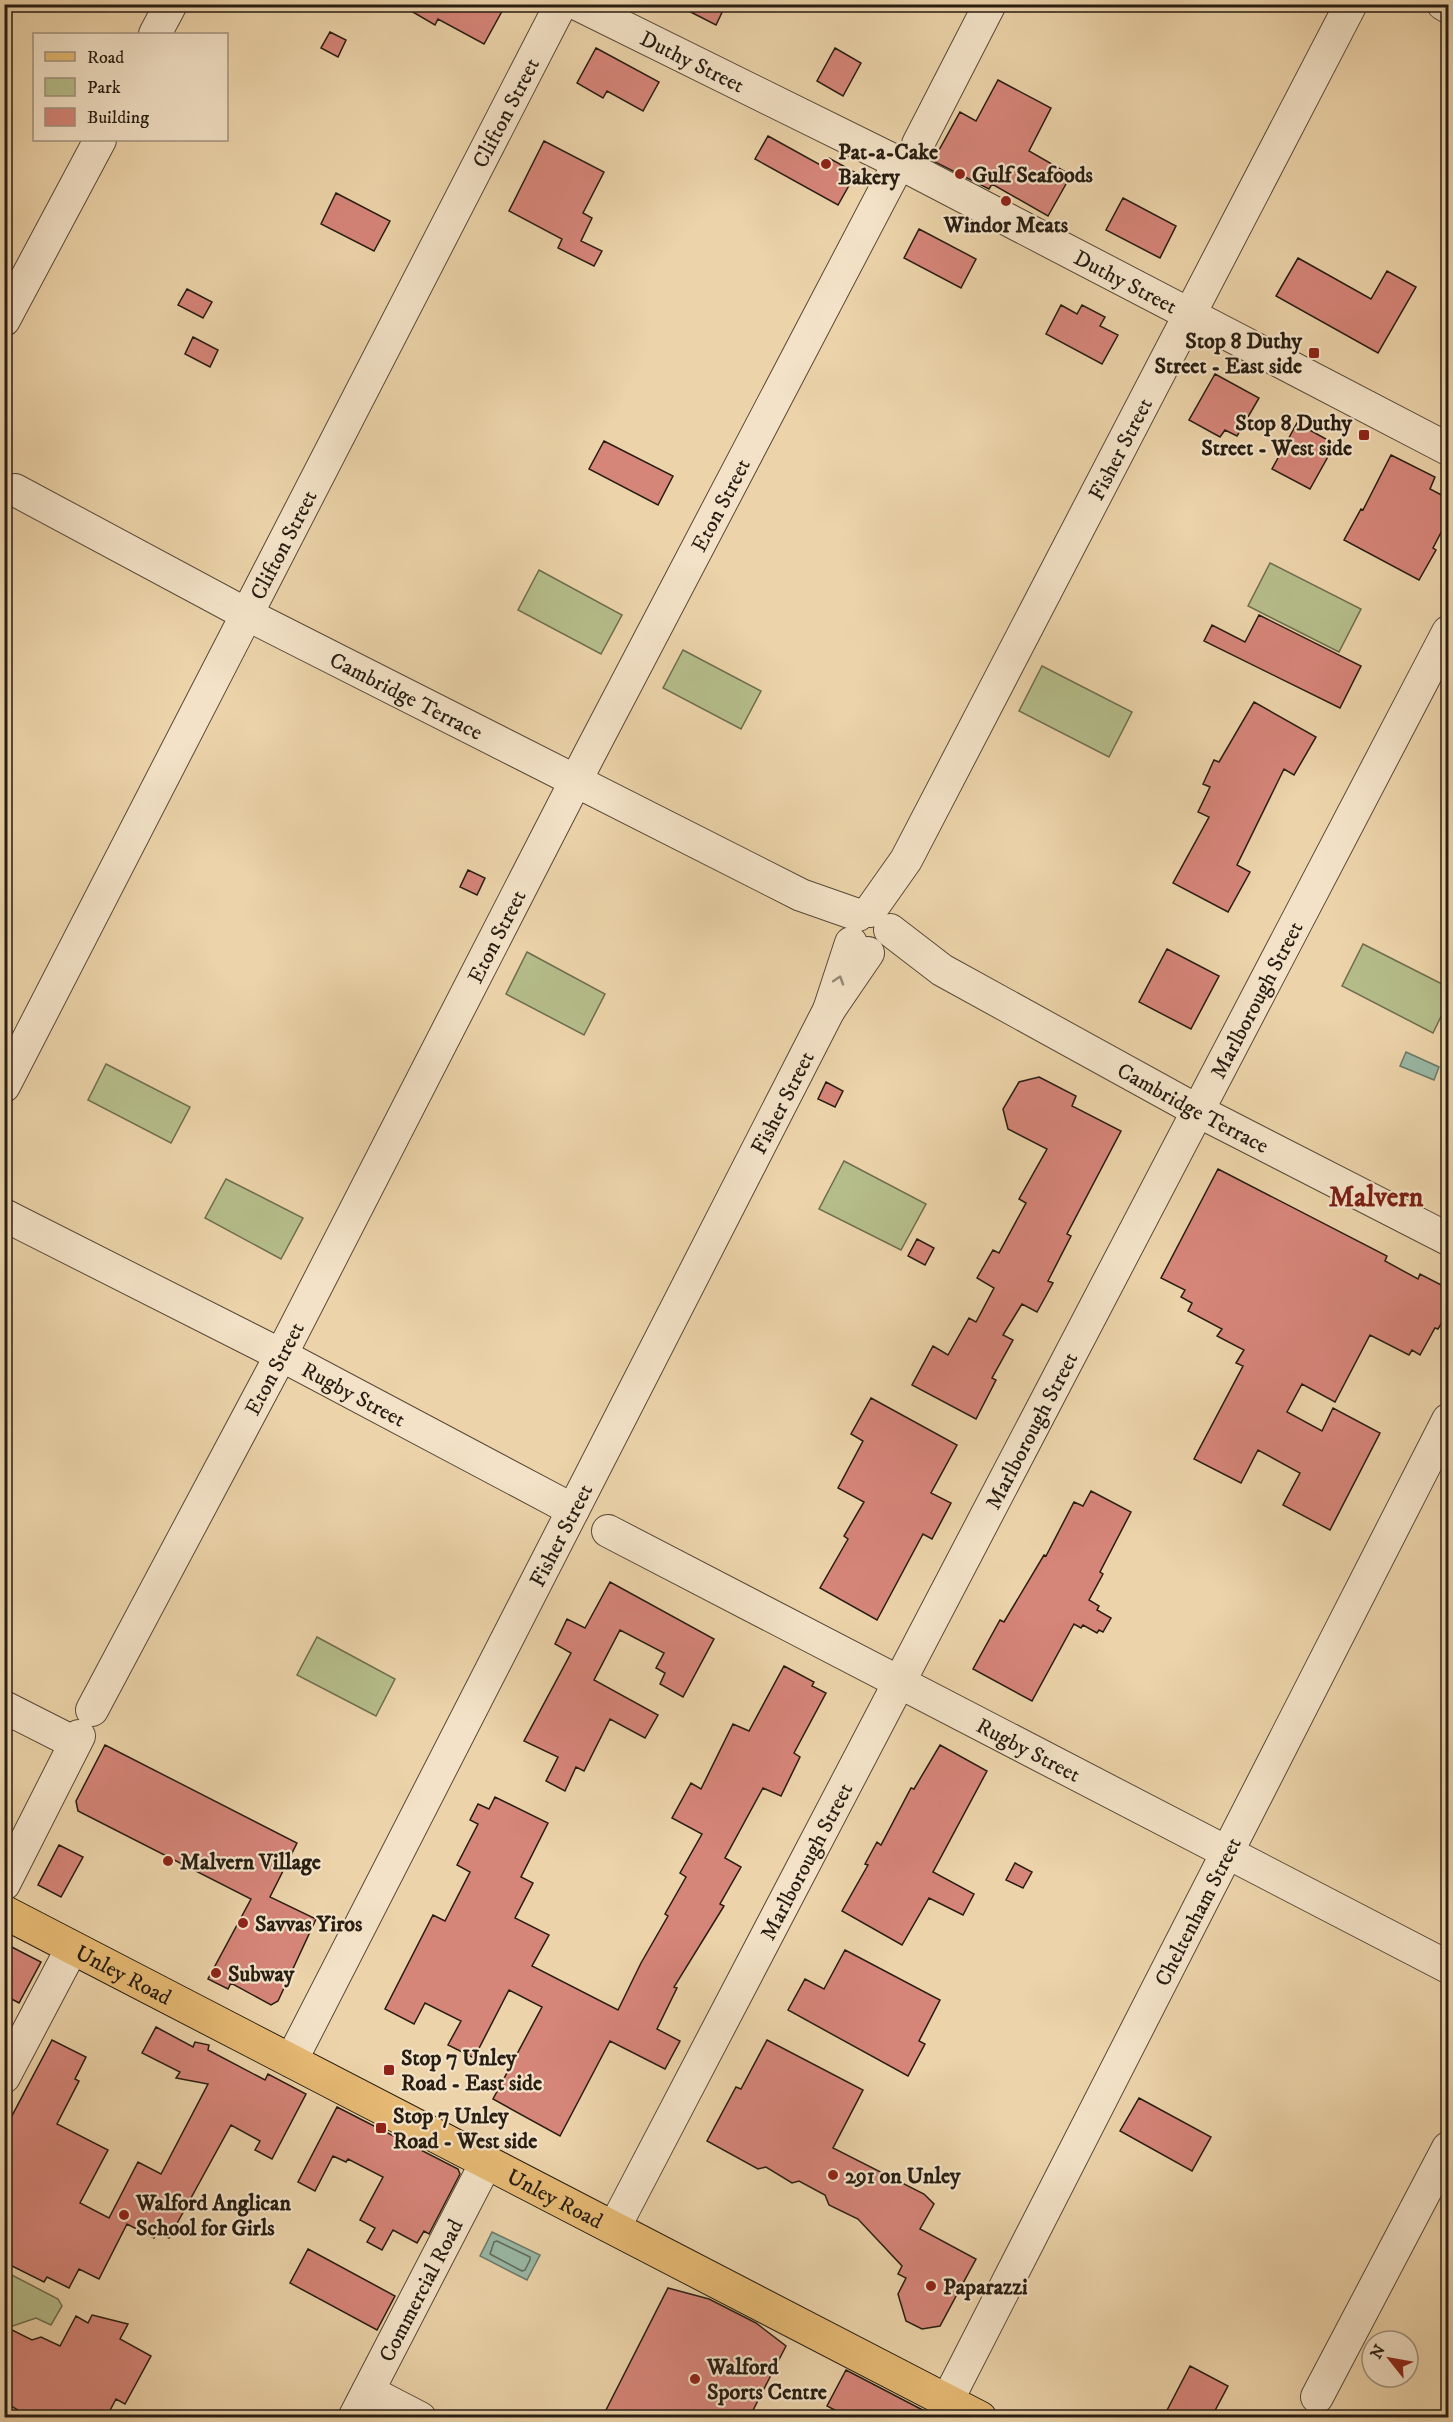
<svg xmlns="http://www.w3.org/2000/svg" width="1453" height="2422" font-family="'IM FELL DW Pica',serif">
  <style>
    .green { fill: #b5bd8a; stroke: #6e6d4e; stroke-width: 1.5 }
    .water { fill: #99b8a5; stroke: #6b7a6a; stroke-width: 1.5 }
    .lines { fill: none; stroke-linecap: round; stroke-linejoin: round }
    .shore { stroke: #606a5c; stroke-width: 1.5 }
    .building { fill: #d68579; stroke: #271d12; stroke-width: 1.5 }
    .minor-casing { stroke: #584a38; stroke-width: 34 }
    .major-casing { stroke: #271d12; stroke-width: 35 }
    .minor { stroke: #f3e2c7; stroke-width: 32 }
    .major { stroke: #e6ba74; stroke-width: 33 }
    .oneway { stroke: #978976 }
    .poi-dot { fill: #8f2418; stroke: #f3e2c7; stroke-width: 2 }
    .labels { text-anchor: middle; stroke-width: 4.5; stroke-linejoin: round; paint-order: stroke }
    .street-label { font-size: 22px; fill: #271d12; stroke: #f3e2c7 }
    .poi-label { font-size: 22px; font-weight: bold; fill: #271d12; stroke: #f3e2c7; text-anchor: start }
    .district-label { font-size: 28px; font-weight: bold; fill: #7a1f14; stroke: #f3e2c7 }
  </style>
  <rect width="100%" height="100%" fill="#ecd3a9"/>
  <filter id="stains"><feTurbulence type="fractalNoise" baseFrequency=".00333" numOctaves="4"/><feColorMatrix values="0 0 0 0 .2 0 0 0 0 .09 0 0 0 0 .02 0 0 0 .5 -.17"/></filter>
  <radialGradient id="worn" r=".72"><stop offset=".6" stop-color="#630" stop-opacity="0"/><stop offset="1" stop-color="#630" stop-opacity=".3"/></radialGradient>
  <path class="green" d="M1270,563L1361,609L1339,652L1248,606Z
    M539,570L622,615L601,654L518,610Z
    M683,650L761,691L741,729L663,688Z
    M1042,666L1132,712L1109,757L1019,711Z
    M1363,944L1448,987V1002L1433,1033L1342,986Z
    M527,952L605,994L584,1035L506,994Z
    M106,1064L190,1107L171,1143L88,1100Z
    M844,1161L926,1204L901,1250L819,1209Z
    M226,1179L303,1218L281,1259L205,1218Z
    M317,1637L395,1679L376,1716L297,1675Z
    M6,2272L58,2299L62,2306L51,2325L36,2318L7,2328L5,2326Z"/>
  <path class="water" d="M1406,1052L1439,1067L1434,1080L1400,1066Z
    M492,2232L540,2255L527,2280L480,2256Z"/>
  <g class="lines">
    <path class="shore" d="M497,2241L530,2257V2260L525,2270L522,2271L490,2254L494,2242Z"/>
  </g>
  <path class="building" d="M399,4H506L484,44L438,19L435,25Z
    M675,4H726L716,25Z
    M330,32L346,40L338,57L321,48Z
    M596,48L659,82L643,111L607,91L603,98L577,83Z
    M835,48L861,63L843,96L817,81Z
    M998,80L1051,108L1029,151L1071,175L1048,216L992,184L989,189L933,161L960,112L976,121Z
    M768,136L824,167L829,158L856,173L838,205L755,159Z
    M544,141L604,172L583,213L592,218L581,241L602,251L594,266L558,248L562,239L509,211Z
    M336,193L390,221L374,251L321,224Z
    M1123,198L1176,226L1160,258L1106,230Z
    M919,229L976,259L961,288L904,258Z
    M1298,258L1371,299L1387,271L1416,287L1378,353L1276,296Z
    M187,289L212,302L203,318L178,305Z
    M1061,305L1077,314L1082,305L1105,317L1100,326L1118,335L1102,364L1046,334Z
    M193,337L218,350L210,367L185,354Z
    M1215,374L1259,398L1237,436L1225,430L1220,437L1189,420Z
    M1297,423L1335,444L1310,489L1272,469Z
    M604,441L673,476L658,505L589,469Z
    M1391,455L1435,477L1430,489L1449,499V517L1433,548L1436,550L1419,580L1344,540L1361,509L1363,510Z
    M1259,615L1361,666L1340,708L1204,641L1212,625L1245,642Z
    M1254,702L1316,737L1294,775L1284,769L1237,865L1250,872L1228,912L1173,883L1209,817L1198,812L1210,787L1203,784L1214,760L1219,762Z
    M468,870L485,878L477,895L460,887Z
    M1167,949L1219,976L1191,1029L1139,1002Z
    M1039,1077L1076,1096L1072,1106L1121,1131L1067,1234L1071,1236L1048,1281L1053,1283L1037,1312L1022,1304L1003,1335L1013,1340L992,1378L996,1380L976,1419L912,1385L933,1346L948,1355L969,1318L976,1322L994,1288L977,1278L993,1250L999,1253L1026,1203L1019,1199L1047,1149L1008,1129L1003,1109L1019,1082Z
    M826,1082L843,1091L835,1107L818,1099Z
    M1218,1169L1387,1256L1385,1261L1418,1279L1420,1274L1449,1289V1311L1438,1329L1435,1328L1420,1355L1412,1350L1409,1355L1370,1335L1335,1402L1302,1384L1287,1412L1322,1431L1333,1408L1380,1433L1330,1530L1283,1505L1300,1473L1258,1450L1241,1483L1194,1459L1243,1366L1236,1363L1244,1350L1217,1336L1222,1329L1188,1311L1192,1303L1181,1297L1185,1290L1161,1278Z
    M917,1239L934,1248L925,1265L908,1256Z
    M871,1398L957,1445L931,1493L951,1503L932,1539L923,1534L877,1620L820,1588L848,1539L844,1536L864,1502L838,1488L863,1441L851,1434Z
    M1091,1491L1131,1512L1100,1572L1103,1574L1089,1600L1099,1606L1097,1610L1111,1618L1103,1632L1099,1630L1097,1633L1083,1625L1081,1628L1074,1624L1032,1701L973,1669L1000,1620L1004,1622L1044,1555L1046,1556L1074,1502L1083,1506Z
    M610,1582L714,1639L683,1697L660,1684L665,1673L656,1668L664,1653L620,1630L594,1680L658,1715L645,1738L610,1719L584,1771L576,1767L565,1791L546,1781L558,1757L524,1741L571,1653L555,1644L567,1619L585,1628Z
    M784,1666L814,1682L812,1686L826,1693L794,1753L800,1757L781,1796L763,1788L725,1858L741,1867L720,1904L724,1906L674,1987L677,1988L657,2029L680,2041L665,2069L610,2041L560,2136L493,2099L542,2007L509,1990L474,2058L448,2045L461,2021L425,2003L414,2024L385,2009L433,1915L445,1921L470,1872L457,1865L478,1824L470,1820L478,1804L489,1809L495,1797L548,1823L521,1877L533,1883L515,1918L549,1935L532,1966L618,2010L641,1963L668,1916L665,1914L686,1877L680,1873L702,1834L672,1818L691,1783L701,1789L733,1724L749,1731Z
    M105,1745L297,1843L270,1897L316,1919L278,2001L271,2005L231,1983L228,1989L208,1979L251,1899L78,1811L76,1801Z
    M940,1745L987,1771L933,1872L974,1894L963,1915L929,1898L902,1945L842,1911L868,1865L865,1864L877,1842L881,1845L911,1788L914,1789Z
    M59,1845L83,1857L61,1897L38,1885Z
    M1015,1863L1032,1872L1023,1888L1006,1880Z
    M4,1943L41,1962L19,2003L4,1995Z
    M845,1950L940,2000L919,2041L925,2044L908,2076L788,2010L805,1979L824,1989Z
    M156,2027L193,2047L195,2042L209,2045L208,2050L265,2080L268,2074L306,2094L272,2159L255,2150L260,2141L231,2125L169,2238L157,2232L154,2238L127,2224L99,2279L79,2269L69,2288L47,2277L44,2282L4,2262V2131L52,2040L86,2057L75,2079L79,2081L57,2124L108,2150L80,2203L109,2218L138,2162L161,2174L208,2084L176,2078L180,2072L142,2053Z
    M767,2040L863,2090L833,2148L924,2194L934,2204L920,2229L976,2259L940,2326L922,2329L906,2321L898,2294L906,2278L898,2274L902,2266L858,2219L829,2205L825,2195L799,2181L792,2183L766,2167L758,2169L707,2141L736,2087L741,2089Z
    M1139,2098L1211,2137L1192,2171L1120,2131Z
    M337,2107L458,2169L460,2174L429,2234L424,2231L417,2243L393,2230L382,2250L367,2242L375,2228L360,2220L383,2177L348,2159L346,2162L333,2156L315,2191L298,2182Z
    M308,2249L395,2296L377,2330L290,2283Z
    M668,2288L709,2299L756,2323L786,2346L749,2418H615L605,2412Z
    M92,2315L128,2324L120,2339L151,2356L125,2404L116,2399L106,2418H14L18,2410L4,2402V2390L11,2378L4,2374V2326L32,2340L41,2337L60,2346L76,2316L88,2323Z
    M1190,2366L1228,2386L1211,2418H1163Z
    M846,2370L938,2418H850L827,2406Z"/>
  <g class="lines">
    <g class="minor-casing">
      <g id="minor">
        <path id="s1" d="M577,4L899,163L1448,449"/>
        <path d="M1443,4L1448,7"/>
        <path d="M155,34L171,4"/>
        <path d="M918,144L990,4"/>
        <path d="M4,320L100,140"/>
        <path id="s2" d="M15,490L248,615L801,895L858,915"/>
        <path id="s3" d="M870,911L906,860L1351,4"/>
        <path id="s4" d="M890,930L942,970L1198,1111L1448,1239"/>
        <path d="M851,943L829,1010L868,953"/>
        <path id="s5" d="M4,1086L561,4"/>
        <path id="s6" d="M4,1215L281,1355L573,1510"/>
        <path id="s7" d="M608,1531L1448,1967"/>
        <path d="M4,1707L75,1743"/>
        <path id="s8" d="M92,1710L281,1355L589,755L899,163"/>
        <path d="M4,1884L79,1736"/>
        <path id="s9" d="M291,2061L829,1010"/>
        <path d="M4,2077L72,1948"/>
        <path id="s10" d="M614,2228L1448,632"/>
        <path d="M368,2391L420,2418"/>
        <path d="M1317,2397L1448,2148"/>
        <path id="s11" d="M947,2401L1448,1420"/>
        <path id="s12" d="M354,2418L487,2161"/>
      </g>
    </g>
    <g class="major-casing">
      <g id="major">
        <path id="s13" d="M4,1912L980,2418"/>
      </g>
    </g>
    <use href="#minor" class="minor"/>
    <use href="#major" class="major"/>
  </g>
  <defs><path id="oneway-chevron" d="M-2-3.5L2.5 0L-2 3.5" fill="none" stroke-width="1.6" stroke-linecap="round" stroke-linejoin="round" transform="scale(1.5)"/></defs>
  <use class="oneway" href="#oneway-chevron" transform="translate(839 980) rotate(-72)"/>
  <g class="poi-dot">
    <circle cx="826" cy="164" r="6"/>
    <circle cx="960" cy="174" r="6"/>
    <circle cx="1006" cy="201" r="6"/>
    <rect x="1308" y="347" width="12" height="12" rx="3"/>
    <rect x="1358" y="429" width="12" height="12" rx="3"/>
    <circle cx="168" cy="1861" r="6"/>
    <circle cx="243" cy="1923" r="6"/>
    <circle cx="216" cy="1973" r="6"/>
    <rect x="383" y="2064" width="12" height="12" rx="3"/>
    <rect x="375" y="2122" width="12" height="12" rx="3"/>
    <circle cx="833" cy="2175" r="6"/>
    <circle cx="124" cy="2215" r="6"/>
    <circle cx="931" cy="2286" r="6"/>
    <circle cx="695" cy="2379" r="6"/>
  </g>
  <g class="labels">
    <g class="street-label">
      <text dy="8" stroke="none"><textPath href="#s1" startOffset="129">Duthy Street</textPath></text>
      <text dy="8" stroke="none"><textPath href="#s5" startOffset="1095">Clifton Street</textPath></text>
      <text dy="8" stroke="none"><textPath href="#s1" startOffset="615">Duthy Street</textPath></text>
      <text dy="8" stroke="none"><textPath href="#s3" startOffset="526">Fisher Street</textPath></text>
      <text dy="8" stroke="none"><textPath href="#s8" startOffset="1359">Eton Street</textPath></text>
      <text dy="8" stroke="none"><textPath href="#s5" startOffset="609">Clifton Street</textPath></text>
      <text dy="8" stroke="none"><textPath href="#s2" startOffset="442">Cambridge Terrace</textPath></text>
      <text dy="8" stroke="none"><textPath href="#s8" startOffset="873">Eton Street</textPath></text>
      <text dy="8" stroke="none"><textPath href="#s10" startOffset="1386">Marlborough Street</textPath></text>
      <text dy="8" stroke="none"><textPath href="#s9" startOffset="1077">Fisher Street</textPath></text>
      <text dy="8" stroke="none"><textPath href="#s4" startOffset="352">Cambridge Terrace</textPath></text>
      <text dy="8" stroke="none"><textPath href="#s8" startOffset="387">Eton Street</textPath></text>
      <text dy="8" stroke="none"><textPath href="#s6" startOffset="393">Rugby Street</textPath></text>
      <text dy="8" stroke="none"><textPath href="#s10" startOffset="900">Marlborough Street</textPath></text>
      <text dy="8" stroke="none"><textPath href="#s9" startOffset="591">Fisher Street</textPath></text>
      <text dy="8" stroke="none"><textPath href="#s7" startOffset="474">Rugby Street</textPath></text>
      <text dy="8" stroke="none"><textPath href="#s10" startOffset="414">Marlborough Street</textPath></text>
      <text dy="8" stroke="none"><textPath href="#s11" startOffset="550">Cheltenham Street</textPath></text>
      <text dy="8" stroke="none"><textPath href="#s13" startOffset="135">Unley Road</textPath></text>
      <text dy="8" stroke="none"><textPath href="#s13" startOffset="621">Unley Road</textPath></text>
      <text dy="8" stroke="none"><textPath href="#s12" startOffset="144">Commercial Road</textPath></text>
    </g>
    <g class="poi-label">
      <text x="838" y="159">Pat-a-Cake<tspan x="838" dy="25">Bakery</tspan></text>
      <text x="972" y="182">Gulf Seafoods</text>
      <text x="1006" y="232" text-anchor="middle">Windor Meats</text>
      <text x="1302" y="348" text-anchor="end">Stop 8 Duthy<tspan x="1302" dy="25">Street - East side</tspan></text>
      <text x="1352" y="430" text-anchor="end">Stop 8 Duthy<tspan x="1352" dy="25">Street - West side</tspan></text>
      <text x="180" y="1869">Malvern Village</text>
      <text x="255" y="1931">Savvas Yiros</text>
      <text x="228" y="1981">Subway</text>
      <text x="401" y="2065">Stop 7 Unley<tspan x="401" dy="25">Road - East side</tspan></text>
      <text x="393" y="2123">Stop 7 Unley<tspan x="393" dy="25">Road - West side</tspan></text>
      <text x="845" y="2183">291 on Unley</text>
      <text x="136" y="2210">Walford Anglican<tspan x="136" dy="25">School for Girls</tspan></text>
      <text x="943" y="2294">Paparazzi</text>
      <text x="707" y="2374">Walford<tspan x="707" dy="25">Sports Centre</tspan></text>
    </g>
    <g class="district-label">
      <text x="1376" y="1206">Malvern</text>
    </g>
  </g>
  <rect width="1453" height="2422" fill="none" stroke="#ecd3a9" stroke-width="24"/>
  <rect x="6" y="6" width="1441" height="2410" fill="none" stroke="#271d12" stroke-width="3"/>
  <rect x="12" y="12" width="1429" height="2398" fill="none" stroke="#271d12" stroke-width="1.5"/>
  <rect x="33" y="33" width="195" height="108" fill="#f3e2c7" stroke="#a1937f" stroke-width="1.5"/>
  <rect x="45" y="52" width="30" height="9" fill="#e6ba74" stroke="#a1937f" stroke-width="1.5"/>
  <text x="87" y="63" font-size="18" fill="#271d12">Road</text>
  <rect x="45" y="78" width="30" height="18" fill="#b5bd8a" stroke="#a1937f" stroke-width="1.5"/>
  <text x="87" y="93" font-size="18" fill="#271d12">Park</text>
  <rect x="45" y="108" width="30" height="18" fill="#d68579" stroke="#a1937f" stroke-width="1.5"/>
  <text x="87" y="123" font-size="18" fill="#271d12">Building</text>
  <g transform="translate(1390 2359) rotate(301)"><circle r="28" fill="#f3e2c7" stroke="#a1937f" stroke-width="1.5"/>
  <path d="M0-4.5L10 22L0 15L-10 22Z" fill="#8f2418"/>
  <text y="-9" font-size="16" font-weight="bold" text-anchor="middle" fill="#271d12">N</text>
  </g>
  <rect width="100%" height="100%" filter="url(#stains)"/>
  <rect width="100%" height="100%" fill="url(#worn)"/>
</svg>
